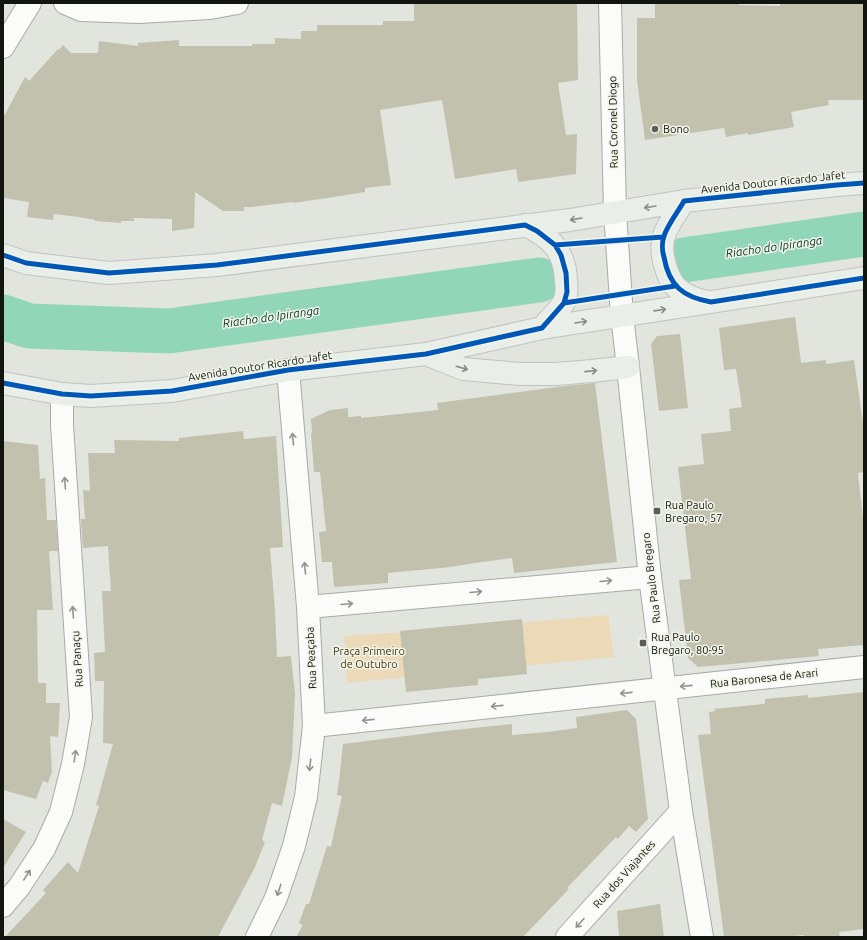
<svg xmlns="http://www.w3.org/2000/svg" width="867" height="940" font-family="Ubuntu,sans-serif">
  <style>
    .green { fill: #ebd9b7 }
    .lines { fill: none; stroke-linecap: round; stroke-linejoin: round }
    .river { stroke: #92d6ba; stroke-width: 45 }
    .building { fill: #c2c1ae }
    .minor-casing { stroke: #a8aba5; stroke-width: 24 }
    .tertiary-casing { stroke: #a8aba5; stroke-width: 24 }
    .primary-casing { stroke: #c1c2bf; stroke-width: 24 }
    .minor { stroke: #fbfbfa; stroke-width: 22 }
    .tertiary { stroke: #fbfbfa; stroke-width: 22 }
    .primary { stroke: #e9eee8; stroke-width: 22 }
    .cycleway-casing { stroke: #f1f6e9; stroke-width: 8 }
    .cycleway { stroke: #0057b8; stroke-width: 5 }
    .oneway { stroke: #888c87 }
    .oneway2 { stroke: #929391 }
    .poi-dot { fill: #5b5d58; stroke: #f1f6e9; stroke-width: 1.5 }
    .labels { text-anchor: middle; stroke-width: 3; stroke-linejoin: round; paint-order: stroke }
    .street-label { font-size: 11px; fill: #121410; stroke: #f1f6e9 }
    .poi-label { font-size: 11px; fill: #121410; stroke: #f1f6e9; text-anchor: start }
    .park-label { font-size: 11px; fill: #443312; stroke: #f1f6e9 }
    .water-label { font-size: 12px; font-style: italic; fill: #043224; stroke: #f1f6e9 }
  </style>
  <rect width="100%" height="100%" fill="#e2e5de"/>
  <path class="green" d="M608,615L614,657L347,683L344,636L437,630Z"/>
  <g class="lines">
    <path class="river" d="M684,260L864,234
      M3,317L29,326L169,331L539,280"/>
  </g>
  <path class="building" d="M414,3H577L578,80L558,83L566,135L577,134L576,174L518,182L516,169L455,179L442,100L380,110L391,185L365,188V192L347,195L293,203V202L252,207H244V211H223L195,192L194,228L172,231V219L134,218V221H121V223L95,221V220L79,217L54,214L53,220L27,217L29,202L3,198V118L25,77L29,81L58,49L59,50L63,45L71,53H98L99,41L138,46V43L179,40V46H252V44H275V38L301,39V31H317V25H383V21H414Z
    M655,3H739V5L780,6V3H864V100H828L829,105L791,112L794,127L748,135V133L726,137L724,128L645,140L637,80V18H655Z
    M795,317L801,363L826,360V364L854,360L864,430V472L858,473L864,527V645L818,649L819,656L698,667L688,658L679,580L691,579L678,467L704,464L701,434L731,431L729,409L742,407L736,369L724,370L719,328Z
    M680,334L688,408L659,411L651,344L657,336Z
    M595,383L617,562L514,573L512,558L475,563L451,567L388,573V583L334,587L332,562H322L319,532L326,531L320,472H314L311,433H312L311,419L330,410L348,408V417L361,416V418L438,410L437,403L565,386Z
    M243,431L244,439L276,436L283,547L270,548L275,611L277,657L291,656L295,694L292,757L282,806L272,803L262,840L265,842L255,867L218,937H5L46,893L43,890L68,862L78,873L99,806L96,805L113,744L103,743L104,681H95L94,653L105,652L102,591H111L108,546L83,548L81,519H85L83,490L90,491L88,453H115L114,440L179,441V438Z
    M3,441L38,445L40,479L45,478L47,520H56L58,551H49L53,610H37L38,683H46V703H60L58,737L50,736L52,772L48,783L43,781L36,799L3,790Z
    M522,619L527,674L478,679V685L406,692L400,631Z
    M864,692V929L839,932L840,937H804V935L781,937H724L698,735L711,734L709,712L715,711L714,709L765,704V699L808,695V698Z
    M627,710L636,719L648,819L636,832L629,826L618,839L616,837L567,888L569,889L523,937H296L303,925L299,923L306,904H309L327,846L331,847L333,837L342,796L337,795L339,781L343,744L445,731L512,724V735L547,732L577,728L576,717Z
    M3,819L26,832L3,868Z
    M660,904L664,937H619L617,911Z"/>
  <g class="lines">
    <g class="minor-casing">
      <path id="minor" d="M65,3L81,10L139,12L210,8L237,3
        M3,47L30,3
        M308,607L650,577
        M314,726L864,667
        M3,906L19,887L44,849L61,812L73,764L81,717L62,425V394
        M257,937L276,898L294,846L306,797L314,726L308,607L288,370
        M567,937L681,811"/>
    </g>
    <g class="tertiary-casing">
      <path id="tertiary" d="M610,3L615,212L622,316L628,367L650,577L681,811L702,937"/>
    </g>
    <g class="primary-casing">
      <path id="primary" d="M684,201C678,211 667,225 664,236C659,250 666,275 675,286C683,295 697,300 708,302
        M525,225C551,237 565,251 566,281C567,288 567,295 564,302C561,308 548,321 542,328
        M3,255L26,263L109,273L217,265L570,220L684,201L837,185L864,183
        M426,354L463,369L520,374H556L592,371L628,367
        M3,383L62,394L91,396L172,391L288,370L426,354L542,328L711,302L864,278"/>
    </g>
    <use href="#minor" class="minor"/>
    <use href="#tertiary" class="tertiary"/>
    <use href="#primary" class="primary"/>
    <g class="cycleway-casing">
      <path id="cycleway" d="M864,183L837,185L684,201C678,212 668,224 664,236C662,242 662,251 664,257C669,286 683,297 711,302L864,278
        M555,245L663,237
        M3,255L26,263L109,273L217,265L525,225L537,231L555,245L561,255L566,273L567,292L564,303L542,328L426,354L288,370L172,391L91,396L62,394L3,383
        M564,303L675,286"/>
    </g>
    <use href="#cycleway" class="cycleway"/>
  </g>
  <defs><path id="oneway-shaft" d="M-6 0H5M1.5-3L5.5 0L1.5 3" fill="none" stroke-width="1.6" stroke-linecap="round" stroke-linejoin="round"/></defs>
  <g class="oneway">
    <use href="#oneway-shaft" transform="translate(650 207) rotate(171)"/>
    <use href="#oneway-shaft" transform="translate(576 219) rotate(170)"/>
    <use href="#oneway-shaft" transform="translate(660 310) rotate(-8)"/>
    <use href="#oneway-shaft" transform="translate(581 322) rotate(-9)"/>
    <use href="#oneway-shaft" transform="translate(462 368) rotate(16)"/>
    <use href="#oneway-shaft" transform="translate(591 371) rotate(-6)"/>
  </g>
  <g class="oneway2">
    <use href="#oneway-shaft" transform="translate(293 439) rotate(-95)"/>
    <use href="#oneway-shaft" transform="translate(65 483) rotate(-94)"/>
    <use href="#oneway-shaft" transform="translate(305 568) rotate(-95)"/>
    <use href="#oneway-shaft" transform="translate(606 581) rotate(-5)"/>
    <use href="#oneway-shaft" transform="translate(476 592) rotate(-5)"/>
    <use href="#oneway-shaft" transform="translate(347 604) rotate(-5)"/>
    <use href="#oneway-shaft" transform="translate(73 612) rotate(-94)"/>
    <use href="#oneway-shaft" transform="translate(686 686) rotate(174)"/>
    <use href="#oneway-shaft" transform="translate(626 693) rotate(174)"/>
    <use href="#oneway-shaft" transform="translate(497 706) rotate(174)"/>
    <use href="#oneway-shaft" transform="translate(368 720) rotate(174)"/>
    <use href="#oneway-shaft" transform="translate(75 756) rotate(-81)"/>
    <use href="#oneway-shaft" transform="translate(310 765) rotate(97)"/>
    <use href="#oneway-shaft" transform="translate(27 875) rotate(-57)"/>
    <use href="#oneway-shaft" transform="translate(279 890) rotate(108)"/>
    <use href="#oneway-shaft" transform="translate(580 923) rotate(132)"/>
  </g>
  <g class="poi-dot">
    <circle cx="655" cy="129" r="4"/>
    <rect x="653" y="507" width="8" height="8" rx="2"/>
    <rect x="639" y="639" width="8" height="8" rx="2"/>
  </g>
  <g class="labels">
    <g class="street-label">
      <text transform="translate(613 122) rotate(-91)" y="4">Rua Coronel Diogo</text>
      <text transform="translate(773 182) rotate(-6)" y="4">Avenida Doutor Ricardo Jafet</text>
      <text transform="translate(260 366) rotate(-9)" y="4">Avenida Doutor Ricardo Jafet</text>
      <text transform="translate(651 578) rotate(-97)" y="4">Rua Paulo Bregaro</text>
      <text transform="translate(311 658) rotate(-93)" y="4">Rua Peaçaba</text>
      <text transform="translate(77 659) rotate(-94)" y="4">Rua Panaçu</text>
      <text transform="translate(764 678) rotate(-6)" y="4">Rua Baronesa de Arari</text>
      <text transform="translate(624 874) rotate(-48)" y="4">Rua dos Viajantes</text>
    </g>
    <g class="poi-label">
      <text x="663" y="133">Bono</text>
      <text x="665" y="509">Rua Paulo<tspan x="665" dy="13">Bregaro, 57</tspan></text>
      <text x="651" y="641">Rua Paulo<tspan x="651" dy="13">Bregaro, 80-95</tspan></text>
    </g>
    <g class="park-label">
      <text x="369" y="655">Praça Primeiro<tspan x="369" dy="13">de Outubro</tspan></text>
    </g>
    <g class="water-label">
      <text transform="translate(774 247) rotate(-8)" y="4">Riacho do Ipiranga</text>
      <text transform="translate(271 317) rotate(-8)" y="4">Riacho do Ipiranga</text>
    </g>
  </g>
  <rect width="867" height="940" fill="none" stroke="#121410" stroke-width="8"/>
</svg>
